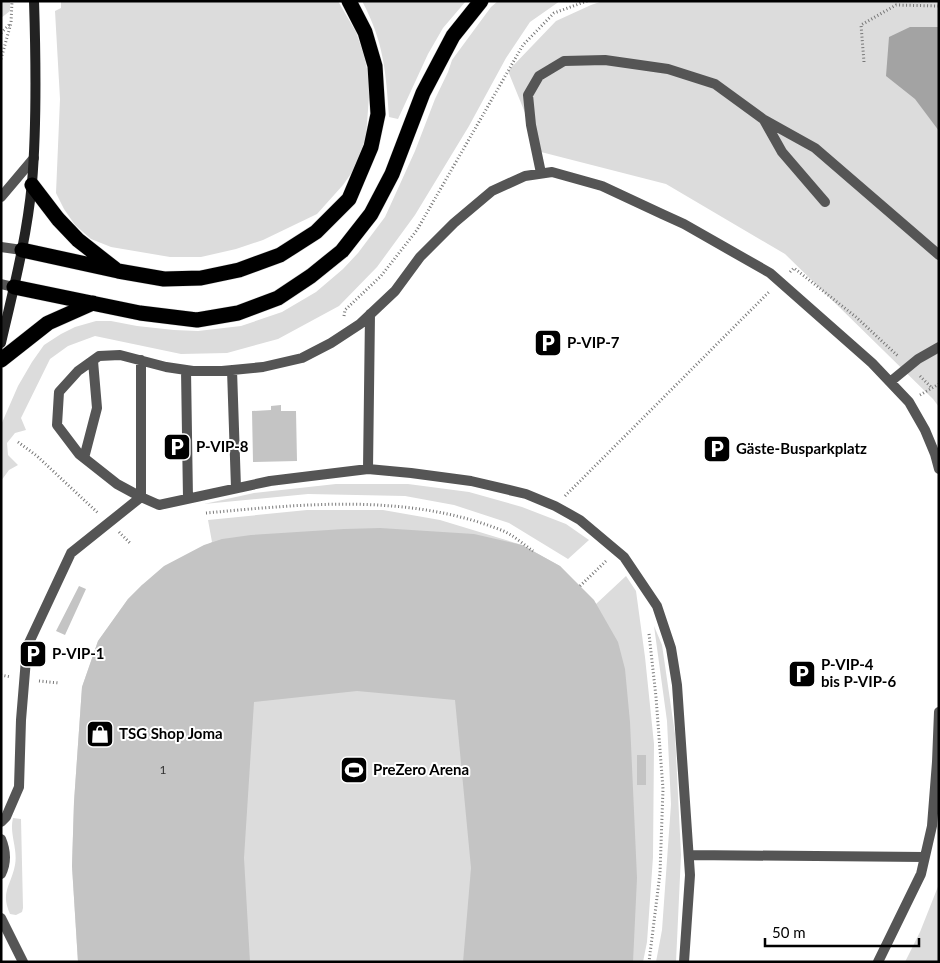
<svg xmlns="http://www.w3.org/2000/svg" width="940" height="963" font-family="Lato,sans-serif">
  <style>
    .green { fill: #dcdcdc }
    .water { fill: #a3a3a3 }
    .building { fill: #c4c4c4 }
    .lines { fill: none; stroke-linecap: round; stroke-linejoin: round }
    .highway-casing { stroke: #dbdbdb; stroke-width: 16 }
    .path { stroke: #777; stroke-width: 3; stroke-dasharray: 1 2.5; stroke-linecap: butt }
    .lane { stroke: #555; stroke-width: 10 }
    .secondary { stroke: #222; stroke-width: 10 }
    .highway { stroke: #000; stroke-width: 15 }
    .labels { text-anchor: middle; stroke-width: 4; stroke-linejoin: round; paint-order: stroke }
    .number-label { font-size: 12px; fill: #313131 }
    .poi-label { font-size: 15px; font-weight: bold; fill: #000; stroke: #fff; text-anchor: start }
  </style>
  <rect width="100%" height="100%" fill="#fff"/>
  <path class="green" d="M1,1H10V11L1,18Z
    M61,1H338L356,32L364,55L370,83L366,137L355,168L343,185L317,214L263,240L236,249L201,257H170L111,247L91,239L75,225L64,209L56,193L60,99L55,11L61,8Z
    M362,1H466L443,28L428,54L398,119L389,117C386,73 384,42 362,1Z
    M498,1H560L530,22L506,58L469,126L415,215L377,267L339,306L278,339L227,353L181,354L95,336L68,346L50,359L21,418L26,430L15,433L7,443L8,455L18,465L9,470L1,481V425L18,386L32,362L44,345L61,334L75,327L96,321H111L137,326L174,330L198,331L241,326L282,312L316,292L343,269L358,253L385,217L415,151L435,99L448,72L452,60L491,7Z
    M603,1H939V407L933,399L785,254L666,184L541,152L508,71L556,21L591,5Z
    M336,484H408L469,492L522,507L566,524L589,540L568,559L509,523L454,505L405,496L308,494L204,504L254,493Z
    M307,510H383L440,520L522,545L560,566L596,604L626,576L636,591L645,657L654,744L653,857L647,942L643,962H78L72,866L74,802L82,687L98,641L128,599L142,585L212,542L208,520Z
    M654,626L662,645L675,734L681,855L676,962H656L662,930L671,804L667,721Z
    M13,818L21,819L23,908L22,912L16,915L10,914C0,892 11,886 15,865C18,848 9,834 13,818Z
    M939,884V962H905L920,932Z"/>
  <path class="water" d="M910,27H939V131L915,99L886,76L889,37Z"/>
  <path class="building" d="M281,405V411H296L297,461L253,462L252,411L271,410V406Z
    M380,528L474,534L522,545L560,566L594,600L618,642L625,669L630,722L637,878L633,962H463L471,868L455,700L357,691L254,702L244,858L250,962H78L72,866L74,802L82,687L98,641L128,599L142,585L164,566L204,545L222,539L251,535L344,529Z
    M79,586L86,589L65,635L56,631Z
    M637,755H646V785H637Z"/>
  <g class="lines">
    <g class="highway-casing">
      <path id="highway" d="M32,185L58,219L78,240L115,269
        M22,250L118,271L164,279L201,278L239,270L280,255L316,232L349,199L371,147L378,114L375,66L365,32L349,1
        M14,287L140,313L197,320L238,313L278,298L311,276L342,251L371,214L392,174L423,93L453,36L481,1
        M1,360L48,323L93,303"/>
    </g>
    <path class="path" d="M1,33L10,24
      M1,59L11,23L12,1
      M864,62L861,25L896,5L939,6
      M790,272L794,268L856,317L899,357
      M344,316L345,310L381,276L417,230L523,45L554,13L587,1
      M920,376L932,388
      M920,395L939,384
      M18,442L37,456L98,513
      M565,496L769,292
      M206,513C304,504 407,493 501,530C512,534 523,544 533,551
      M119,532L130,543
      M580,586L606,561
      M649,634L656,697L663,789L660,873L649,962
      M1,675L11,677
      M39,681L59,683"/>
    <path class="lane" d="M764,120L782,152L825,202
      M541,173L531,125L528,95L539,76L564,61L605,60L668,69L715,84L763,119L815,148L939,255
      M1,197L34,158
      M1,247L22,250
      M1,284L14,287
      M141,360V497L117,484L79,454L57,425L59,392L78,371L99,356L120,355L166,367L193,371H222L263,367L302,358L331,343L360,324L395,291L420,257L454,223L492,191L525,176L552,172L602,186L662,214L684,224L770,273L872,363L909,402L925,430L935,454L939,469
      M186,370L188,499
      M232,370L236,488
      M890,382L918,359L939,347
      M84,458L97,408L93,361
      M368,469L370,314
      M1,822L6,817L19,787L21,720L27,647L71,553L141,497L159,505L270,481L368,469L411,473L471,481L526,494L555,506L580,520L624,557L657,606L671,648L677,685L690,875L684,962
      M1,839C6,851 7,862 1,874
      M689,855L924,857
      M1,918L23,962
      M878,962L921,874L932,826L937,762L939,712"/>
    <path class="secondary" d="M1,343C13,291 27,237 32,183C37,123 36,62 34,1"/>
    <use href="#highway" class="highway"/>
  </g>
  <defs>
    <g id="parking-square" transform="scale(1.4375)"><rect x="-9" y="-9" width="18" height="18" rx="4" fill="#000" stroke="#fff"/><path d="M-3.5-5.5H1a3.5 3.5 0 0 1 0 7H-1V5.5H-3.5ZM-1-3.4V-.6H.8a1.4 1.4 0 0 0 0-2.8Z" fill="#fff"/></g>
    <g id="shop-square" transform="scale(1.4375)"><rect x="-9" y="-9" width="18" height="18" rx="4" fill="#000" stroke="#fff"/><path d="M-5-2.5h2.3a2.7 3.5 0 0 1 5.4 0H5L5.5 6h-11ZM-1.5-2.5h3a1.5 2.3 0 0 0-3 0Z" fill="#fff"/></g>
    <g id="stadium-square" transform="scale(1.4375)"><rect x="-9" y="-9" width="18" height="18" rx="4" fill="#000" stroke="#fff"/><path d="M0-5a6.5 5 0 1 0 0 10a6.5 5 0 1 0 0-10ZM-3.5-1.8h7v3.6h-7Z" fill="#fff"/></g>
  </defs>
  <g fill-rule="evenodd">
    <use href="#parking-square" x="548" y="343"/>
    <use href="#parking-square" x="177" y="447"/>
    <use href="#parking-square" x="717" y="449"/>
    <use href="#parking-square" x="33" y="654"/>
    <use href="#parking-square" x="802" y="674"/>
    <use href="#shop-square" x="100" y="734"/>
    <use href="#stadium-square" x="354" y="770"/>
  </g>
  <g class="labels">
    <g class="number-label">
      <text x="163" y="774">1</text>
    </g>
    <g class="poi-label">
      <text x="567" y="348">P-VIP-7</text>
      <text x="196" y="452">P-VIP-8</text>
      <text x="736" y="454">Gäste-Busparkplatz</text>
      <text x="52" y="659">P-VIP-1</text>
      <text x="821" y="670">P-VIP-4<tspan x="821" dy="17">bis P-VIP-6</tspan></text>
      <text x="119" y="739">TSG Shop Joma</text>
      <text x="373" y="775">PreZero Arena</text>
    </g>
  </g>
  <rect width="940" height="963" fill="none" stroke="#000000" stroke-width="5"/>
  <path d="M765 938v8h154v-8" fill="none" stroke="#000000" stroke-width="2.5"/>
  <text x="772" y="938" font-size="15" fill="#000000" stroke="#ffffff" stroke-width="4" paint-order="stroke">50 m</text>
</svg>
